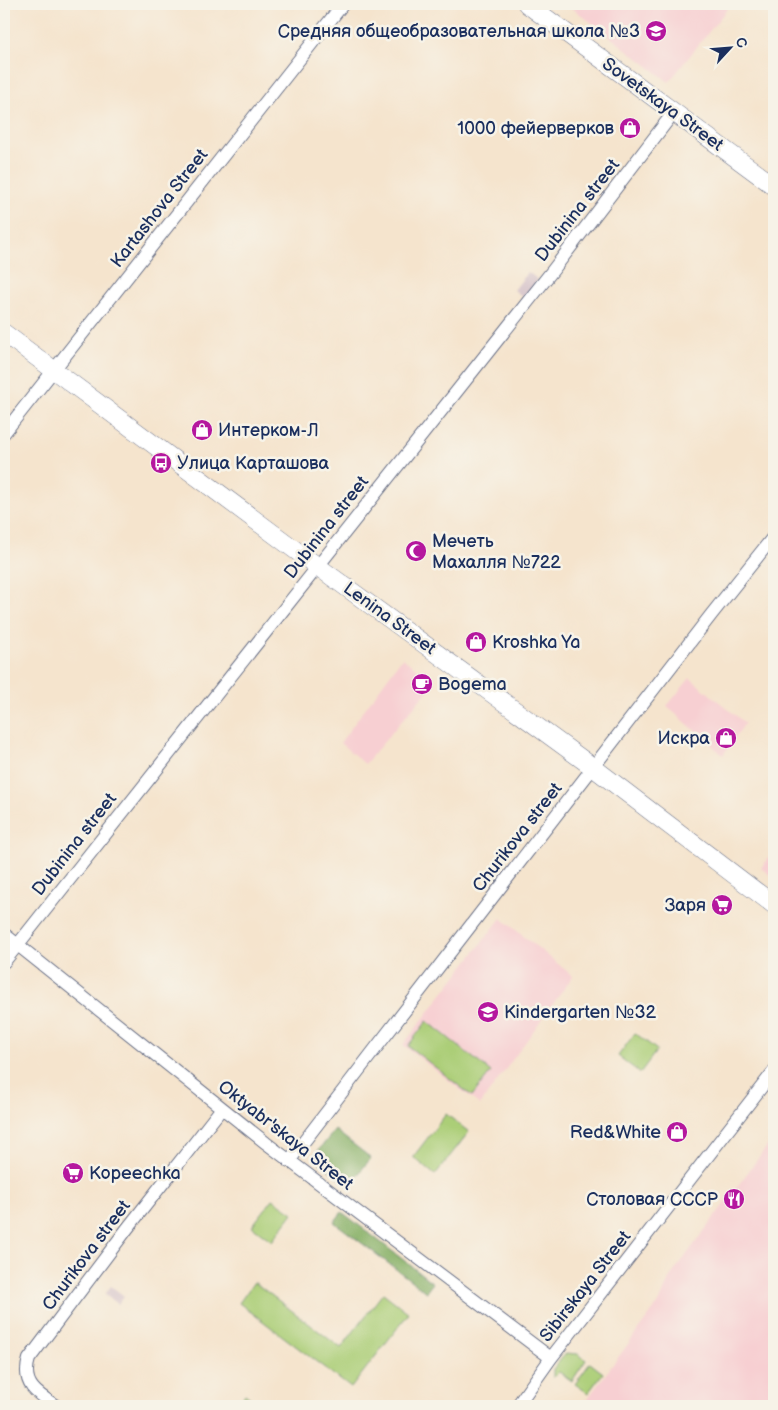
<svg xmlns="http://www.w3.org/2000/svg" width="778" height="1410" font-family="'Balsamiq Sans',sans-serif">
  <style>
    .built { fill: #f7cfd2 }
    .industrial { fill: #d2bdc6 }
    .green { fill: #abce77; stroke: #637e6a }
    .forest { fill: #88b168; stroke: #527063 }
    .lines { fill: none; stroke-linecap: round; stroke-linejoin: round }
    .street-casing { stroke: #676e85; stroke-width: 14 }
    .secondary-casing { stroke: #676e85; stroke-width: 19 }
    .street { stroke: #fff; stroke-width: 12 }
    .secondary { stroke: #fff; stroke-width: 18 }
    .labels { text-anchor: middle; stroke-width: 5; stroke-linejoin: round; paint-order: stroke }
    .poi-label { font-size: 18px; fill: #1b2f5e; stroke: #f7f3e8; text-anchor: start }
    .street-label { font-size: 18px; fill: #1b2f5e; stroke: #f7f3e8 }
  </style>
  <rect width="100%" height="100%" fill="#f7f3e8"/>
  <filter id="ink" filterUnits="userSpaceOnUse"><feTurbulence type="fractalNoise" baseFrequency=".02" numOctaves="2"/><feDisplacementMap in="SourceGraphic" scale="10" xChannelSelector="R" yChannelSelector="G"/><feConvolveMatrix kernelMatrix="1 2 1 2 8 2 1 2 1" color-interpolation-filters="sRGB"/></filter>
  <filter id="wash" filterUnits="userSpaceOnUse"><feTurbulence type="fractalNoise" baseFrequency=".0096" numOctaves="4" result="noise"/><feDisplacementMap in="SourceGraphic" scale="20" xChannelSelector="R" yChannelSelector="G"/><feGaussianBlur stdDeviation="1.12" result="paint"/><feColorMatrix in="noise" values="0 0 0 0 0 0 0 0 0 0 0 0 0 0 0 0 0 1.4 0 .05"/><feComposite in="paint" operator="in"/></filter>
  <g filter="url(#wash)">
    <rect width="100%" height="100%" fill="#f5e4cd"/>
    <path class="built" d="M567,4H731L669,82Z
      M402,658L435,682L365,764L340,743Z
      M690,678L745,723L723,755L667,706Z
      M774,850V878L761,868Z
      M501,918L573,976L480,1105L403,1045Z
      M774,1137V1406H582L660,1301L670,1277Z"/>
    <path class="industrial" d="M528,272L538,280L524,298L514,290Z
      M111,1286L124,1296L118,1304L105,1294Z"/>
    <path class="green" d="M427,1021L491,1072L472,1096L408,1046Z
      M635,1033L657,1050L640,1073L618,1056Z
      M446,1114L469,1132L435,1175L413,1157Z
      M273,1199L293,1213L272,1241L252,1226Z
      M254,1282L341,1348L383,1293L409,1313L351,1388L239,1303Z
      M566,1353L578,1354L586,1360L572,1381L559,1372L553,1378V1369Z
      M590,1363L603,1373L588,1393L575,1384Z
      M245,1394L261,1406H235Z"/>
    <path class="forest" d="M335,1130L371,1158L349,1186L313,1157Z
      M342,1212L433,1283L426,1292L334,1222Z"/>
  </g>
  <g filter="url(#ink)">
    <g class="lines">
      <g class="street-casing">
        <path id="street" d="M4,433L343,4
          M4,934L266,1143L551,1358
          M4,962L553,270L674,112
          M289,1161L379,1044L711,615L774,536
          M56,1406C37,1394 21,1384 29,1359L127,1229L222,1108
          M517,1406L551,1358L774,1071"/>
      </g>
      <g class="secondary-casing">
        <path id="secondary" d="M527,4L774,186
          M4,333L302,555L594,768L774,905"/>
      </g>
      <use href="#street" class="street"/>
      <use href="#secondary" class="secondary"/>
    </g>
  </g>
  <defs>
    <g id="school-disc" transform="scale(1.125)"><circle r="9.5" fill="#b5179e" stroke="#f7f3e8"/><path d="M0-5L7-2L0 1L-7-2ZM-4 1L0 2.5L4 1V4Q0 6-4 4Z" fill="#fff"/></g>
    <g id="shop-disc" transform="scale(1.125)"><circle r="9.5" fill="#b5179e" stroke="#f7f3e8"/><path d="M-5-2.5h2.3a2.7 3.5 0 0 1 5.4 0H5L5.5 6h-11ZM-1.5-2.5h3a1.5 2.3 0 0 0-3 0Z" fill="#fff"/></g>
    <g id="bus-disc" transform="scale(1.125)"><circle r="9.5" fill="#b5179e" stroke="#f7f3e8"/><path d="M-5-6H5V4H4V6H2V4H-2V6H-4V4H-5ZM-3.5-4V0h7V-4ZM-3.5 1.2v1.5H-2V1.2ZM2 1.2v1.5H3.5V1.2Z" fill="#fff"/></g>
    <g id="mosque-disc" transform="scale(1.125)"><circle r="9.5" fill="#b5179e" stroke="#f7f3e8"/><path d="M3.5-4.9A6 6 0 1 0 3.5 4.9A5 5 0 1 1 3.5-4.9Z" fill="#fff"/></g>
    <g id="cafe-disc" transform="scale(1.125)"><circle r="9.5" fill="#b5179e" stroke="#f7f3e8"/><path d="M-5.5-4.5H6V0H3Q3 3.5 0 3.5H-2.5Q-5.5 3.5-5.5 0ZM3-3.2v2h1.7v-2ZM-6 4.5H4V6H-6Z" fill="#fff"/></g>
    <g id="supermarket-disc" transform="scale(1.125)"><circle r="9.5" fill="#b5179e" stroke="#f7f3e8"/><path d="M-6-5.5h2.5l.6 2H6L4.5 2H-2.5L-4.4-4H-6ZM-1.5 3.2a1.3 1.3 0 1 0 .1 0ZM3 3.2a1.3 1.3 0 1 0 .1 0Z" fill="#fff"/></g>
    <g id="restaurant-disc" transform="scale(1.125)"><circle r="9.5" fill="#b5179e" stroke="#f7f3e8"/><path d="M-5-6h1v4h1v-4h1v4h1v-4h1v5L-1.5 .5V6h-2V.5L-5-1ZM5-6V6H3V1.5H1.5Q1.5-4 5-6Z" fill="#fff"/></g>
  </defs>
  <g fill-rule="evenodd">
    <use href="#school-disc" x="656" y="31"/>
    <use href="#shop-disc" x="630" y="128"/>
    <use href="#shop-disc" x="202" y="430"/>
    <use href="#bus-disc" x="161" y="463"/>
    <use href="#mosque-disc" x="416" y="551"/>
    <use href="#shop-disc" x="476" y="642"/>
    <use href="#cafe-disc" x="422" y="684"/>
    <use href="#shop-disc" x="726" y="738"/>
    <use href="#supermarket-disc" x="722" y="905"/>
    <use href="#school-disc" x="488" y="1012"/>
    <use href="#shop-disc" x="677" y="1132"/>
    <use href="#supermarket-disc" x="73" y="1173"/>
    <use href="#restaurant-disc" x="734" y="1199"/>
  </g>
  <g class="labels">
    <g class="poi-label">
      <text x="640" y="37" text-anchor="end">Средняя общеобразовательная школа №3</text>
      <text x="614" y="134" text-anchor="end">1000 фейерверков</text>
      <text x="218" y="436">Интерком-Л</text>
      <text x="177" y="469">Улица Карташова</text>
      <text x="432" y="547">Мечеть<tspan x="432" dy="21">Махалля №722</tspan></text>
      <text x="492" y="648">Kroshka Ya</text>
      <text x="438" y="690">Bogema</text>
      <text x="710" y="744" text-anchor="end">Искра</text>
      <text x="706" y="911" text-anchor="end">Заря</text>
      <text x="504" y="1018">Kindergarten №32</text>
      <text x="661" y="1138" text-anchor="end">Red&amp;White</text>
      <text x="89" y="1179">Kopeechka</text>
      <text x="718" y="1205" text-anchor="end">Столовая СССР</text>
    </g>
    <g class="street-label">
      <text transform="translate(663 104) rotate(36)" y="6">Sovetskaya Street</text>
      <text transform="translate(159 208) rotate(-52)" y="6">Kartashova Street</text>
      <text transform="translate(577 210) rotate(-52)" y="6">Dubinina street</text>
      <text transform="translate(326 527) rotate(-52)" y="6">Dubinina street</text>
      <text transform="translate(390 618) rotate(36)" y="6">Lenina Street</text>
      <text transform="translate(517 837) rotate(-52)" y="6">Churikova street</text>
      <text transform="translate(74 844) rotate(-52)" y="6">Dubinina street</text>
      <text transform="translate(286 1135) rotate(38)" y="6">Oktyabr'skaya Street</text>
      <text transform="translate(86 1255) rotate(-53)" y="6">Churikova street</text>
      <text transform="translate(585 1286) rotate(-52)" y="6">Sibirskaya Street</text>
    </g>
  </g>
  <rect width="778" height="1410" fill="none" stroke="#f7f3e8" stroke-width="20"/>
  <g transform="translate(730 48) rotate(64)" stroke="#f7f3e8" stroke-width="4" paint-order="stroke">
  <path d="M0-4L9 19L0 12L-9 19Z" fill="#1b2f5e"/>
  <text y="-8" font-size="14" font-weight="bold" text-anchor="middle" fill="#1b2f5e">С</text>
  </g>
</svg>
